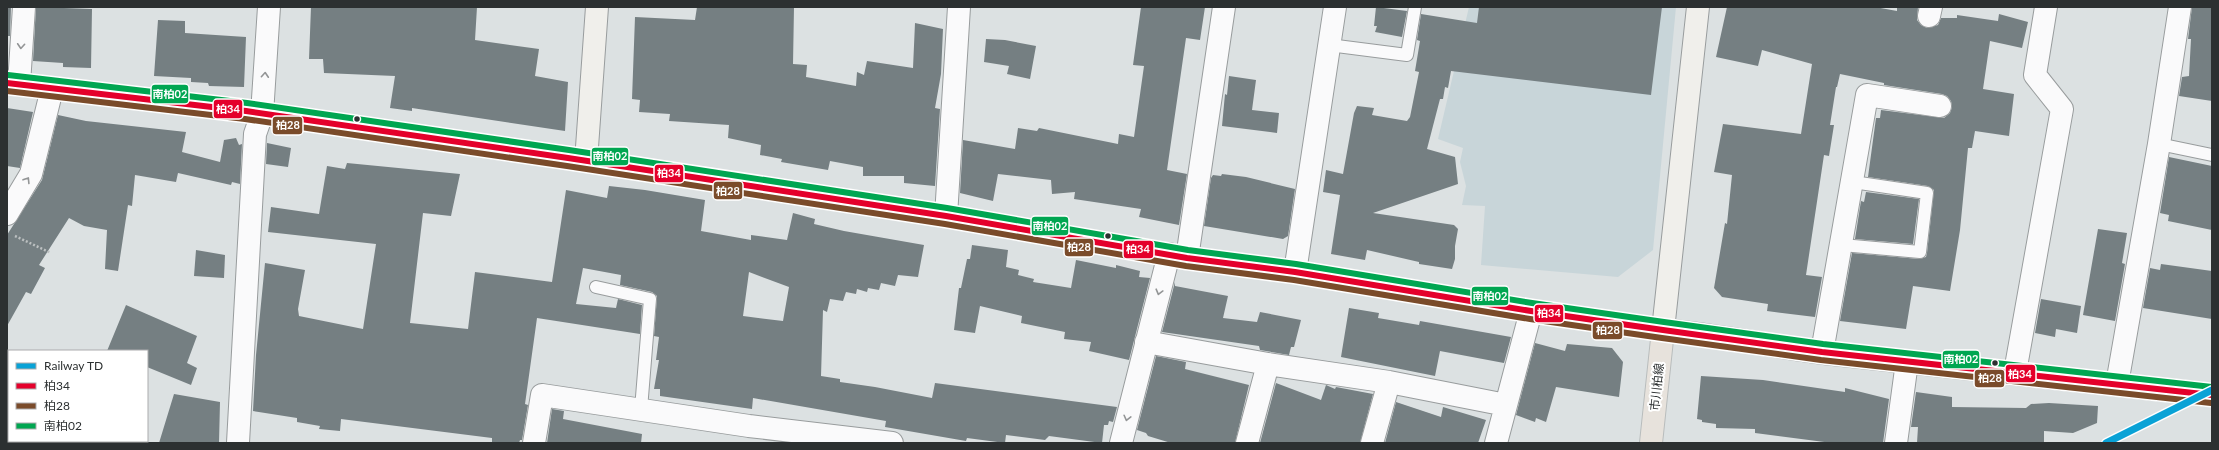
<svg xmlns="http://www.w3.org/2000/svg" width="2219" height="450" font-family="Lato,'Noto Sans JP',sans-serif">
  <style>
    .built { fill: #c8d5d9 }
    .building { fill: #757f82; fill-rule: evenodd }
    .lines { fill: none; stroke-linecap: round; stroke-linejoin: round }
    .lane-casing { stroke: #989c9d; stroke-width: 14 }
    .street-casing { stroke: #989c9d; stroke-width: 24 }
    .secondary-casing { stroke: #989c9d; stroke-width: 24 }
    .primary-casing { stroke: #b8bcbc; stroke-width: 24 }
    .path { stroke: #bcc0c1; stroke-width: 2.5; stroke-dasharray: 2 2; stroke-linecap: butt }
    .lane { stroke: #fafafb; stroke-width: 12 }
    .street { stroke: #fafafb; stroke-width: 22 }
    .secondary { stroke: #f0efeb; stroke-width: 22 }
    .primary { stroke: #e7e2dc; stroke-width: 22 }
    .bus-1-casing { stroke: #fff; stroke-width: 9 }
    .bus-2-casing { stroke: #fff; stroke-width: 9 }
    .bus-3-casing { stroke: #fff; stroke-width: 9 }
    .bus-1 { stroke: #e4002b; stroke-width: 6 }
    .bus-2 { stroke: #7a4b2a; stroke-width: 6 }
    .bus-3 { stroke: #00a651; stroke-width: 6 }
    .rail-1-casing { stroke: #fff; stroke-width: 10 }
    .rail-1 { stroke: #09a2d6; stroke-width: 7 }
    .oneway { stroke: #939596 }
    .bus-dot { fill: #2c3031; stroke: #fff; stroke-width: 1.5 }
    .labels { text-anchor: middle; stroke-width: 4; stroke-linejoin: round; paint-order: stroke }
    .street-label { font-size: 12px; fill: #2c3031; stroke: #fff }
    .line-badge { stroke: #fff; stroke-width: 1.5 }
    .badge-label { font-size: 11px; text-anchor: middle; font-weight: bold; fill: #fff }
  </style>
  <rect width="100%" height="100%" fill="#dce1e2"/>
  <path class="built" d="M1469,7H1676L1653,250L1618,277L1481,265L1485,206L1462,205L1466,186L1460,162L1463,148L1438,139Z"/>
  <path class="building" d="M7,7H11L10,36H7Z
    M36,7L92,9L91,68L63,67V63L33,61Z
    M311,7H477L475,40L539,49L535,76L568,82L565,131L412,108V111L390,108L395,76L324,73L323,59H309Z
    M697,7H794L793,64L807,65L806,77L856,86L857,72L864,75L867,61L913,68L915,23L943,29L941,74L935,108L940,109L935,186L904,183V176H863V167L830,161L828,170L781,162L782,159L760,155L761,145L728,138L729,125L669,121L670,114L639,112L640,100L632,99L635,17L695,20Z
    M1141,7H1205L1200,40L1186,38L1167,170L1187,174L1179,225L1139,217L1141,209L1074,199L1075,192L1052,194L1051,180L998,174L993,201L960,193L963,140L1015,149L1018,128L1037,131L1039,128L1118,144L1119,134L1134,137L1144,66L1133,65Z
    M1376,7L1407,11L1402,37L1375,32L1377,26H1374Z
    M1479,7H1662L1651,95L1451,71L1448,88L1445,87L1443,99H1440L1427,149L1455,157L1458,184L1373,213L1454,225L1458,229L1455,246V259L1452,269L1419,264V262L1367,250L1365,260L1331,254L1340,195L1323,192L1326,170L1343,174L1354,113L1357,106L1374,108L1372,115L1407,121L1410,117L1419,72L1415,71L1420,41L1417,40L1421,14L1477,23Z
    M1727,7H1875L1897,11V7H1918L1917,20L1921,25L1927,28L1938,25L1941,18H1957V15L1998,21L1999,14L2028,22L2022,48L1990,41L1983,89L2014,94L2009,136L1975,131L1972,148H1968L1960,230L1950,291L1913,286L1906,329L1840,321L1852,253L1919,259L1926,257L1927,253L1934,190L1928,186L1868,177L1876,118H1880L1881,110L1944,118L1950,113L1952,107L1951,101L1947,96L1942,94L1884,85V83L1840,74L1837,87H1836L1830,125H1834L1829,156L1824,155L1806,275L1822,277L1815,317L1767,311L1768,304L1722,297L1714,288L1725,223L1727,224L1732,175L1714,172L1723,124L1801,134L1812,64L1762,50L1758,66L1716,57Z
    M2192,7H2212V101L2179,96L2182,77L2189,76L2191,39H2188Z
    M158,20L185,21V33L246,37L244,87L209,86L208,83L191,82V78L154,76Z
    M986,39L1005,40L1036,46L1030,79L1007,74L1009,66L984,62Z
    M1229,76L1256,80L1252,110L1279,113L1277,133L1222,126L1225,94L1227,95Z
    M7,108L33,112L20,168L7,166Z
    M58,115L86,121L186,132L182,152L220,162L224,140L236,138L239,145L242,144L240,184L232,182L231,185L178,173L176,182L135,175L132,206L128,205L118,271L105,269L107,230L84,226L69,218L39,265L45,268L31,294L26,292L7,326V235L42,180Z
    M267,143L291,148L288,167L266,164Z
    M2169,157L2212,166V230L2168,221L2169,215L2160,213Z
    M347,163L460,174L451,216L423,213L410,323L468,329L475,272L552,282L566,190L607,198L609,186L645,190L705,200L701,231L751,240V235L787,240L793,213L815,219L814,224L844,231L924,245L918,277L898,275L895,286L881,283L879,290L868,288L867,292L857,289L856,294L846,292L843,301L830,299L827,312L823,310L821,376L840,379V382L875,387L932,398L935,383L1117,407L1113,422L1109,421L1108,425H1104L1102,443L1049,436L1045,440L1006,435L1005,443L967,438L966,441L885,427L886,421L753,398L752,409L660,396V389H654L659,360H656L659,337L654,336L657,296L652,292L620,285L621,275L583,268L576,304L616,308L618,299L642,305L640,334L537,318L525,404L528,405L522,440H520L519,443H492V438L341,419L340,431L319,429L320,426L297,422V418L253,411L256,355L265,263L305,270L298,309L299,316L363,329L376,244L268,232L271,207L319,214L327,166L345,169ZM749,272L789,287L783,321L743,316Z
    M1222,174L1246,177L1295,189L1288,236L1283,239L1204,226L1211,178L1213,175L1221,176Z
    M1866,192L1919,199L1913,244L1855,239L1861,201L1864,202Z
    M2098,229L2127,233L2122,263L2125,264L2115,321L2083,315Z
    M972,245L1008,250L1006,267L1019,270L1018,275L1034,279L1033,282L1071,288L1076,260L1116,268V265L1140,271L1139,277L1150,278L1129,360L1089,351L1091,342L1064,339L1065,332L1021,323L1022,316L980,306L975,333L954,330L959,288H961L967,259H970Z
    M196,250L225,255L224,278L194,276Z
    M2161,264L2212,271V319L2143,308L2150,268L2160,270Z
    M1175,282V286L1228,296L1223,318L1257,322L1260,312L1301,320L1294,347H1291L1289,355L1260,350L1259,346L1162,332Z
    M2041,299L2081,306L2077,333L2056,329L2055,337L2035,333Z
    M126,305L197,336L187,363L197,368L191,385L147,367V351H107Z
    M1349,308L1379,313L1378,318L1419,325L1420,321L1511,337L1504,363L1440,351L1435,376L1341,357Z
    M1535,343L1565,351L1567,344L1612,348L1623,362L1619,397L1556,387L1546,422L1536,418L1535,422L1516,415Z
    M1156,356L1186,362L1185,369L1249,385L1235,443H1171L1148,436L1146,433L1137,430Z
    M1701,376L1763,380L1845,392V388L1889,399L1883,443H1832L1755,433V429L1716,428V424L1702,422V420L1697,419Z
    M1276,383L1321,400L1326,385L1335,389L1336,387L1373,394L1360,443H1260Z
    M1916,392L1952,397V407L2026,408L2031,404L2049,403L2098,406L2097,423L2073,433L2044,431V443H1917L1918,427H1911Z
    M174,394L220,402L219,443H159Z
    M1396,402L1441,417L1443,407L1486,420L1478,443H1385Z
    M552,409L564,411L563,419L642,434L641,443H547Z"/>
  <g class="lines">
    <g class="lane-casing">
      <path id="lane" d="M1329,45L1407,55L1415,7
        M2159,144L2212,155
        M1842,245L1920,252L1927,193L1853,182
        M596,287L650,299L641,409"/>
    </g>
    <g class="street-casing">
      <path id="street" d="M1929,16L1931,7
        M19,84L24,7
        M7,214L31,174L52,89
        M946,216L959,7
        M1187,258L1224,7
        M1295,272L1335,7
        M1146,342L1268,364L1389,382L1506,405
        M1822,352L1867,95L1940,106
        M2015,372L2062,109L2035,75L2046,7
        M2117,384L2159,144L2180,7
        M238,443L255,134L262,114L269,7
        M534,443L542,395L749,426L892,443
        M1121,443L1169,254
        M1247,443L1268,364
        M1372,443L1389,382
        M1496,443L1531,311
        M1896,443L1907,362"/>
    </g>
    <g class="secondary-casing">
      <path id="secondary" d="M1698,7L1663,330C1717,335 1770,346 1824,353C1953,368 2083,380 2212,395
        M586,161L597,7"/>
    </g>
    <g class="primary-casing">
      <path id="primary" d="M7,83L246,111L568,158L946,216L1187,258L1295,272L1531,311L1663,330L1651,443"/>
    </g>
    <path class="path" d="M15,236L51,253"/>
    <use href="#lane" class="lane"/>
    <use href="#street" class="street"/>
    <use href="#secondary" class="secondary"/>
    <use href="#primary" class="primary"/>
    <g class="bus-1-casing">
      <path id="bus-1" d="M7,83L246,111L568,158L946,216L1187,258L1295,272L1531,311L1663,330L1822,352L2212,395"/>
    </g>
    <g class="bus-2-casing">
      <path id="bus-2" d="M7,91L245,119L567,166L945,224L1186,266L1294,280L1530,319L1662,338L1821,360L2211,403"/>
    </g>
    <g class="bus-3-casing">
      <path id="bus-3" d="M8,75L247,103L569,150L947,208L1188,250L1296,264L1532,303L1664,322L1823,344L2212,387"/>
    </g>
    <use href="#bus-1" class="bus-1"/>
    <use href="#bus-2" class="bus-2"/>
    <use href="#bus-3" class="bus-3"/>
    <g class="rail-1-casing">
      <path id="rail-1" d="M2106,443L2212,390"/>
    </g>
    <use href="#rail-1" class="rail-1"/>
  </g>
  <defs><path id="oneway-chevron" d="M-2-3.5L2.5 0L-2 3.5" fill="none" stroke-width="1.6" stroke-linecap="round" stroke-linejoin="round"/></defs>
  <g class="oneway">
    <use href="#oneway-chevron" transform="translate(21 46) rotate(94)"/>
    <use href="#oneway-chevron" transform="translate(265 75) rotate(-86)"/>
    <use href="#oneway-chevron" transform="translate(27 180) rotate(-58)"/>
    <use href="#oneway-chevron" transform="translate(1159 292) rotate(105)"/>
    <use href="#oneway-chevron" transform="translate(1127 418) rotate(104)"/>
  </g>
  <g class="bus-dot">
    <circle cx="357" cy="119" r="3.5"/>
    <circle cx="1108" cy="236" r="3.5"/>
    <circle cx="1995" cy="363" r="3.5"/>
  </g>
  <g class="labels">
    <g class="street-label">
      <text transform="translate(1657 387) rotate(-84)" y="4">市川柏線</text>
    </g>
  </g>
  <g class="line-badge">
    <rect x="151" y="84" width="38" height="20" rx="4" fill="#00a651"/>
    <rect x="213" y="99" width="30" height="20" rx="4" fill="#e4002b"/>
    <rect x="272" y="116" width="31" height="19" rx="4" fill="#7a4b2a"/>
    <rect x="591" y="147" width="38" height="19" rx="4" fill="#00a651"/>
    <rect x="654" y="164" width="30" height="19" rx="4" fill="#e4002b"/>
    <rect x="713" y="181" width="30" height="19" rx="4" fill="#7a4b2a"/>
    <rect x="1031" y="216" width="38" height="20" rx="4" fill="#00a651"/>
    <rect x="1064" y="238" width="30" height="19" rx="4" fill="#7a4b2a"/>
    <rect x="1123" y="240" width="31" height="19" rx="4" fill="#e4002b"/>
    <rect x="1471" y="286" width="38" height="20" rx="4" fill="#00a651"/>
    <rect x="1534" y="304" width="30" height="19" rx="4" fill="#e4002b"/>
    <rect x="1592" y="321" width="31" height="19" rx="4" fill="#7a4b2a"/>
    <rect x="1942" y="350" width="38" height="19" rx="4" fill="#00a651"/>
    <rect x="2005" y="364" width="31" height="19" rx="4" fill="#e4002b"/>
    <rect x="1974" y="369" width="31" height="19" rx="4" fill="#7a4b2a"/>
  </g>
  <g class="badge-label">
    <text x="170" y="98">南柏02</text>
    <text x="228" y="113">柏34</text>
    <text x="288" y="129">柏28</text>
    <text x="610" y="160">南柏02</text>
    <text x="669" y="177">柏34</text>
    <text x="728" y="195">柏28</text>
    <text x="1050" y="230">南柏02</text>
    <text x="1079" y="251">柏28</text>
    <text x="1138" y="253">柏34</text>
    <text x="1490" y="300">南柏02</text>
    <text x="1549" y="317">柏34</text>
    <text x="1608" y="334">柏28</text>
    <text x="1961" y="363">南柏02</text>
    <text x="2020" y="378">柏34</text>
    <text x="1990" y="382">柏28</text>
  </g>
  <rect width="2219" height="450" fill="none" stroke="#2c3031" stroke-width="16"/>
  <rect x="8" y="350" width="140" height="92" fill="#ffffff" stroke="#abacad"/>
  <rect x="16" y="363" width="20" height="6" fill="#09a2d6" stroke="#abacad"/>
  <text x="44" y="370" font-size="12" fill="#2c3031">Railway TD</text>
  <rect x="16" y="383" width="20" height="6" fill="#e4002b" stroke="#abacad"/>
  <text x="44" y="390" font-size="12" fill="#2c3031">柏34</text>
  <rect x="16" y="403" width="20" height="6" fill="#7a4b2a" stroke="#abacad"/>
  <text x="44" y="410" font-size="12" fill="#2c3031">柏28</text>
  <rect x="16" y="423" width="20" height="6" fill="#00a651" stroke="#abacad"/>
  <text x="44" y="430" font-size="12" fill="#2c3031">南柏02</text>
</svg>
